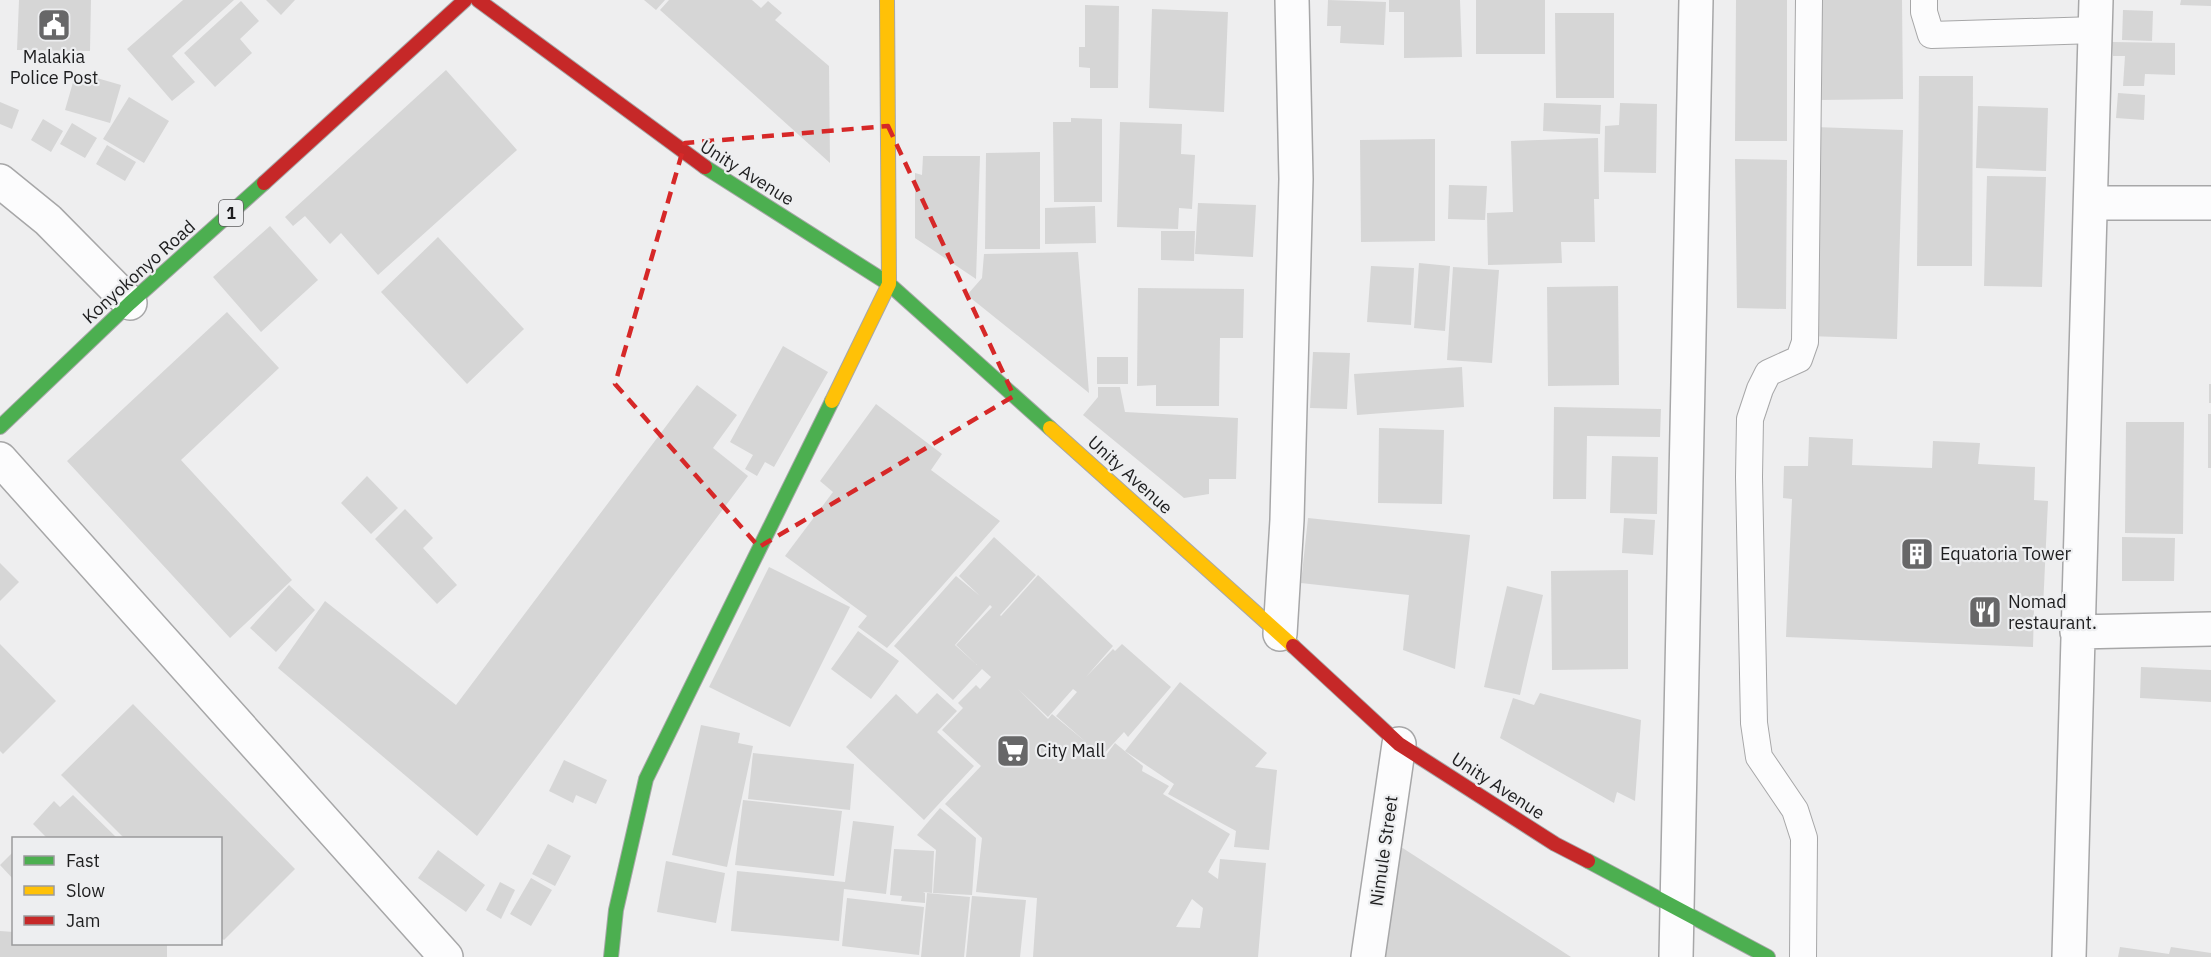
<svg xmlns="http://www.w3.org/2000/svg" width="2211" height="957" font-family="'IBM Plex Sans',sans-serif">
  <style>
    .building { fill: #d6d6d6; fill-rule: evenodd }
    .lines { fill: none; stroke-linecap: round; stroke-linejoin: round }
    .lane-casing { stroke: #a7a7a8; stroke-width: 28 }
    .street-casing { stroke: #a7a7a8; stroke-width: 36 }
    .fast-casing { stroke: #a7a7a8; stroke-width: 16 }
    .slow-casing { stroke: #a7a7a8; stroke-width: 16 }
    .jam-casing { stroke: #a7a7a8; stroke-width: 16 }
    .lane { stroke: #fcfcfd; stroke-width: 26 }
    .street { stroke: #fcfcfd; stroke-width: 33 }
    .fast { stroke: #4caf50; stroke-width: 14 }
    .slow { stroke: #ffc107; stroke-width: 14 }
    .jam { stroke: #c62828; stroke-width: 14 }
    .marked { fill: none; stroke: #d62828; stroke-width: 4.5; stroke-dasharray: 12 8; stroke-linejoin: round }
    .labels { text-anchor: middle; stroke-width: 4.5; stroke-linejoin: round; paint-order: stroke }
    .shield { fill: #edeef0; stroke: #5c5c5e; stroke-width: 1.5 }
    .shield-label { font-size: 16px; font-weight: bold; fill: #1e1e1f }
    .poi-label { font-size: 18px; fill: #1e1e1f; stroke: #edeef0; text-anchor: start }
    .street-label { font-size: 18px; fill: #1e1e1f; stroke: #edeef0 }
  </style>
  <rect width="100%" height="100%" fill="#eeeeef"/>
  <path class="building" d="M19,0H91L90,51L17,50Z
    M183,0H234L172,56L195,82L172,101L127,49Z
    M266,0H295L281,15Z
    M644,0H665L656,10Z
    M669,0H752L761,8L768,1L782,13L775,20L829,66L830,163L660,10Z
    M1328,0L1386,2L1384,45L1340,43L1341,26H1327Z
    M1389,0H1460L1462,57L1404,58V12H1389Z
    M1476,0H1545V54H1476Z
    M1736,0H1787V141H1735Z
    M1818,0H1902L1903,99L1819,100Z
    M2181,0H2211V6L2180,5Z
    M241,1L259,21L240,39L252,53L215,87L184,53Z
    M1085,5L1119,6L1118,88H1090V68L1079,67V47H1085Z
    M1152,9L1228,12L1224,112L1149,108Z
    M2123,10L2153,11L2152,41L2122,40Z
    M1555,13H1614V98H1556Z
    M2112,42L2175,43V75L2145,74L2144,86H2123L2125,56H2113Z
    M446,70L517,150L378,275L341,233L330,244L305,216L293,226L285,217Z
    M76,72L121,85L110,123L65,110Z
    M1919,76H1973L1972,266H1917Z
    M2118,93L2145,95L2144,120L2116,118Z
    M129,97L169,121L144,163L103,139Z
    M0,102L19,110L12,129L0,124Z
    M1544,103L1601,105L1600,134L1543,131Z
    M1620,103L1657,104L1656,173L1604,172L1605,126L1619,125Z
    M1978,106L2048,108L2046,171L1976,168Z
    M1071,118L1102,119V202H1054L1053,122H1071Z
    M43,119L63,131L51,152L31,140Z
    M1120,122L1182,124L1181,154L1195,155L1192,209L1179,208L1178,229L1117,227Z
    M72,123L97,138L85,158L60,144Z
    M1814,127L1903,130L1897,339L1808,336Z
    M1598,138L1599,199H1594L1595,242H1561L1562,263L1488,265L1487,213L1513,212L1511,141Z
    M1435,139V241L1361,242L1360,140Z
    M107,145L136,162L125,181L96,164Z
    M1040,152V249H985L986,153Z
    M923,156H980L976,279L915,238V173L922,175Z
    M1735,159L1787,160L1786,309L1737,308Z
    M1987,176L2046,177L2042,287L1984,286Z
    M1449,185L1487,186L1485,220L1448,219Z
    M1198,203L1256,205L1253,257L1195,254Z
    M1095,206L1096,243L1045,244V208Z
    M270,226L318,280L261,332L213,277Z
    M1161,231H1195L1194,261L1161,260Z
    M438,237L524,329L467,384L381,292Z
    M1078,252L1089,393L967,295L982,278L984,254Z
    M1419,263L1450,266L1445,331L1414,328Z
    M1371,266L1414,268L1411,325L1367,322Z
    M1453,267L1499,270L1492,363L1447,360Z
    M1618,286L1619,385L1548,386L1547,287Z
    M1138,288L1244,289L1243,338H1220L1219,406H1156V385L1137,386Z
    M227,312L279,368L181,460L292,580L230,638L67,461Z
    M783,346L828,372L774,467L765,462L757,476L745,469L753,455L730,442Z
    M1313,352L1350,353L1347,409L1310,408Z
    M1097,357H1128V384H1097Z
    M1462,367L1464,407L1357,415L1354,374Z
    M2209,384H2211V403H2209Z
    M697,385L737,415L713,448L748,476L477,836L278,668L325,601L456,705Z
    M1098,387H1120L1125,412L1238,418L1236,479H1209V494L1184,498L1083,415L1098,397Z
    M876,404L942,454L931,470L1000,521L887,648L858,627L867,616L785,556L833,492L820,481Z
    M1554,407L1661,409L1660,437L1587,436L1586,499H1553Z
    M2208,414H2211V468H2208Z
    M2126,422H2184L2183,534L2125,533Z
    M1379,428L1444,430L1442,504L1378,503Z
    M1809,437L1853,439L1852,465L1932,468L1933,441L1980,443L1978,464L2035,467L2034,500L2048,501L2043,608H2034L2033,647L1786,637L1792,499L1783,498L1784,466H1808Z
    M1612,456L1658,457L1657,514L1610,513Z
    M367,476L398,508L371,534L341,503Z
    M405,509L433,538L423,548L457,585L437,604L375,539Z
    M1308,518L1470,535L1455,669L1403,650L1409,595L1301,583Z
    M1624,518L1655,520L1653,555L1622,553Z
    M994,537L1036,575L1000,615L1001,616L1038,575L1113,646L1086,677L1113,649L1115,651L1122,644L1171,687L1128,737L1124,732L1101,757L1104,758L1115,743L1143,766L1142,771L1169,786L1163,794L1230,834L1208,872L1218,879L1220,859L1266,863L1258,957H1033L1037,898L976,892L982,838L945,804L981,766L942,730L963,708L958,703L976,685L980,689L991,677L982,669L953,700L894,646L956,576L980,596L959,576ZM990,605L992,607L956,645L977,665L955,645ZM1018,689L1048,717L1073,689L1077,692L1056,716L1087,743L1052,714L1048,719ZM1192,899L1203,908L1200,928L1176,927Z
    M2122,537L2175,538L2174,581H2122Z
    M0,563L19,582L0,601Z
    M769,567L850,607L790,727L709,687Z
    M1628,570V669L1552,670L1551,571Z
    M289,585L315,610L276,652L250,628Z
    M1507,586L1543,595L1520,695L1484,687Z
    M858,631L899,661L871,699L831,669Z
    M0,644L56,701L3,754L0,751Z
    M2141,667L2211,670V702L2140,698Z
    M1180,682L1267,753L1255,767L1277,770L1269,850L1234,847L1236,831L1168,794L1174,784L1125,751Z
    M937,693L957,711L937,732L974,766L924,820L846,747L896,694L917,714Z
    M1540,693L1641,720L1635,801L1617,792L1614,803L1500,738L1513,698L1534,705Z
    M133,704L295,869L224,940L220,937V838H124L61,775Z
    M701,725L740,733L738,743L753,746L727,867L672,855Z
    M753,753L854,764L850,810L748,799Z
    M564,760L607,780L596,804L576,795L573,803L549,791Z
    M73,795L117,838H47L33,824L54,801L60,807Z
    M743,800L842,811L834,876L735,865Z
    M940,808L976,838L972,895L933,893L936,850L917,835Z
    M853,821L894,826L886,894L844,889L839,941L731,931L737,871L845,882Z
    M548,844L571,856L555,886L532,874Z
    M1398,845L1571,957H1381Z
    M894,849L934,851L932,893L923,892L925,893V903L901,901L902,896L890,895Z
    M438,850L485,885L466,912L418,878Z
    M14,851V880L0,865Z
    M666,861L725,873L716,923L657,912Z
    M531,878L552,890L531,926L510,914Z
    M500,882L515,890L501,919L486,910Z
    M927,893L970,897L964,957H921Z
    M972,896L1026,900L1020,957H966Z
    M847,898L924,907L919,955L842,946Z
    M0,931L14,932V944H167V957H0Z
    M2120,947L2169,954L2171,947L2211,953V957H2118Z"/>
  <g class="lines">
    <g class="lane-casing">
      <path id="lane" d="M1924,0V12L1931,35L2096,30
        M1803,957L1804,838L1795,810L1759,757L1754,723L1749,477L1750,419L1760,389L1768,373L1799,359L1805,342L1809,0"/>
    </g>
    <g class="street-casing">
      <path id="street" d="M0,181L48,220L130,303
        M2091,203H2211
        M0,459L446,957
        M2077,632L2211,629
        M1280,634L1287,520L1296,179L1292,0
        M1368,957L1399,744
        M1676,957L1696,0
        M2069,957L2096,0"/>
    </g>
    <g class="fast-casing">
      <path id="fast" d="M705,167L889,284L1050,428
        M0,427L130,303L264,183
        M1588,861L1768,957
        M611,957L616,910L646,779L832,401"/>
    </g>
    <g class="slow-casing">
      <path id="slow" d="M832,401L889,284L887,0
        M1050,428L1293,646"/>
    </g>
    <g class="jam-casing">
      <path id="jam" d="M478,0L705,167
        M264,183L465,0
        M1293,646L1399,744L1555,844L1588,861"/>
    </g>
    <use href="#lane" class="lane"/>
    <use href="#street" class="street"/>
    <use href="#fast" class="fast"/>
    <use href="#slow" class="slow"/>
    <use href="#jam" class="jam"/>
  </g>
  <path class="marked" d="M888,126L1014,396L759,547L615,384L685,143Z"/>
  <defs>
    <g id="civic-square" transform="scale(1.725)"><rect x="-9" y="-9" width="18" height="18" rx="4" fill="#676768" stroke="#edeef0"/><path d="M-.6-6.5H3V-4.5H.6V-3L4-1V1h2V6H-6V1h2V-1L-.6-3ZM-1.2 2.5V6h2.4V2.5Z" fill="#fff"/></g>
    <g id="building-square" transform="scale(1.725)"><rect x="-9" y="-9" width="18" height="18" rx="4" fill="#676768" stroke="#edeef0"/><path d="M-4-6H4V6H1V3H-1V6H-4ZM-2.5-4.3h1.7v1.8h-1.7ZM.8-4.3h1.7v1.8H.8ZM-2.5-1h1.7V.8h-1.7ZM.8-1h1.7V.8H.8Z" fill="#fff"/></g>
    <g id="restaurant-square" transform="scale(1.725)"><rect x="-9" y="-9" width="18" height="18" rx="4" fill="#676768" stroke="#edeef0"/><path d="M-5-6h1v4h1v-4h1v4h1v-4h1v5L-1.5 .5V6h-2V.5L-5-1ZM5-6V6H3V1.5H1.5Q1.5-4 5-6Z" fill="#fff"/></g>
    <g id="supermarket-square" transform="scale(1.725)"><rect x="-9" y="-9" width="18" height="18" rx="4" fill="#676768" stroke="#edeef0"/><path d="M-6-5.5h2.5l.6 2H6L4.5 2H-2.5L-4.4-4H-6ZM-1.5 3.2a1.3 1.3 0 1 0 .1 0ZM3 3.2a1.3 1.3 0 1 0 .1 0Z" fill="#fff"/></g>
  </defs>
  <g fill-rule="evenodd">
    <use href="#civic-square" x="54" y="25"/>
    <use href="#building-square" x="1917" y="554"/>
    <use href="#restaurant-square" x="1985" y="612"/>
    <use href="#supermarket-square" x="1013" y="751"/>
  </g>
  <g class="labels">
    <rect class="shield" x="219" y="200" width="24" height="26" rx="4.5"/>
    <g class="shield-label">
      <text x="231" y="219">1</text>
    </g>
    <g class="poi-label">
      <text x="54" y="63" text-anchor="middle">Malakia<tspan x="54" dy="21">Police Post</tspan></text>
      <text x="1940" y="560">Equatoria Tower</text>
      <text x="2008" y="608">Nomad<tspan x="2008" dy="21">restaurant.</tspan></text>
      <text x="1036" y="757">City Mall</text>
    </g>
    <g class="street-label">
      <text transform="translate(747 173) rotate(32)" y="6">Unity Avenue</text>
      <text transform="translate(139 272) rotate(-42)" y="6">Konyokonyo Road</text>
      <text transform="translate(1130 475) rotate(42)" y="6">Unity Avenue</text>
      <text transform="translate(1498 786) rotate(33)" y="6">Unity Avenue</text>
      <text transform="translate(1384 851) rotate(-82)" y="6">Nimule Street</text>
    </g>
  </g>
  <rect x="12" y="837" width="210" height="108" fill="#edeef0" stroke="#9a9b9c" stroke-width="1.5"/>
  <rect x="24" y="856" width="30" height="9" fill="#4caf50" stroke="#9a9b9c" stroke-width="1.5"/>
  <text x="66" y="867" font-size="18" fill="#1e1e1f">Fast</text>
  <rect x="24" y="886" width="30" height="9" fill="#ffc107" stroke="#9a9b9c" stroke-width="1.5"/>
  <text x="66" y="897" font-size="18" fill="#1e1e1f">Slow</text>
  <rect x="24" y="916" width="30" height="9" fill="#c62828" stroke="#9a9b9c" stroke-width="1.5"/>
  <text x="66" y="927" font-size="18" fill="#1e1e1f">Jam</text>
</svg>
